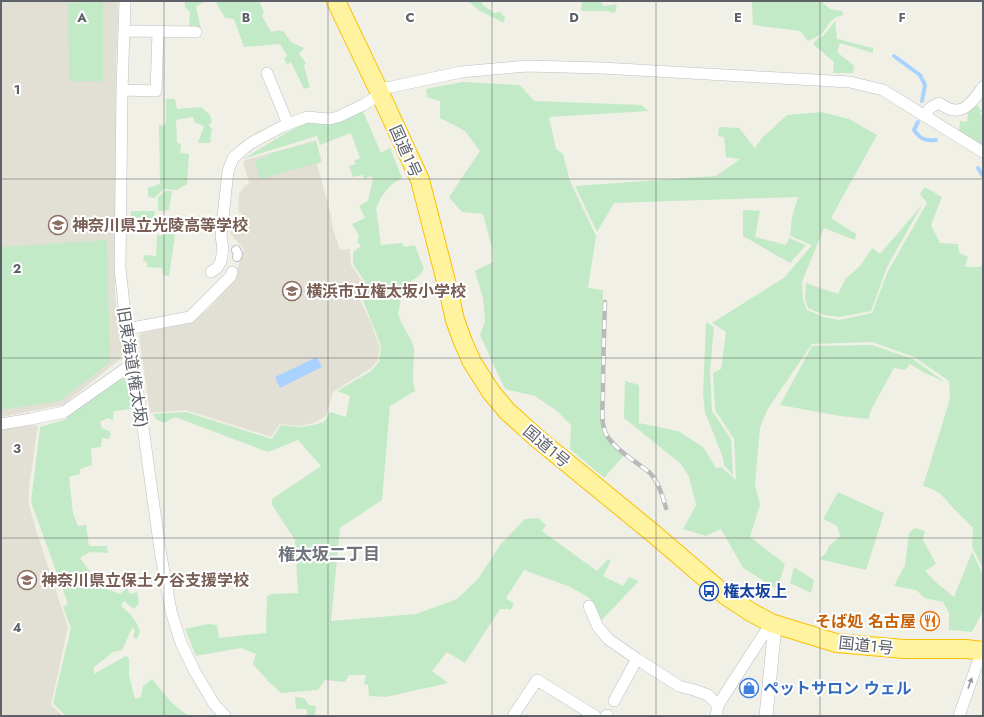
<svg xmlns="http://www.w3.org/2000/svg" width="984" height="717" font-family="Jost,'Noto Sans JP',sans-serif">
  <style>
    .education { fill: #e2e0d5 }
    .green { fill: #c3eac6 }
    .water { fill: #aad2ff }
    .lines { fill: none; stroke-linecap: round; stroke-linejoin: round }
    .stream { stroke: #aad2ff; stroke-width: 4 }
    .pedestrian-casing { stroke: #bcbec3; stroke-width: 10 }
    .minor-casing { stroke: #bcbec3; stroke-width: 12 }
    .tertiary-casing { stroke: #bcbec3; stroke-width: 14 }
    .trunk-casing { stroke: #f9c100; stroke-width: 20 }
    .pedestrian { stroke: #fff; stroke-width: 8 }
    .minor { stroke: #fff; stroke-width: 11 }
    .tertiary { stroke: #fff; stroke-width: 13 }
    .trunk { stroke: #fff3a0; stroke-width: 18 }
    .rail-casing { stroke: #b8b9b9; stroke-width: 4.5 }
    .rail { stroke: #fff; stroke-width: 3; stroke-dasharray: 9; stroke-linecap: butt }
    .oneway { fill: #96999d }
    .grid { fill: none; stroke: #5e6268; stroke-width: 1; stroke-opacity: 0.55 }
    .labels { text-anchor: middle; stroke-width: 4; stroke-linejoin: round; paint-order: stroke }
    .street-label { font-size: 16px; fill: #5e6268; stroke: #fff }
    .education-label { font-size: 16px; font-weight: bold; fill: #785e54; stroke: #fff; text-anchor: start }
    .transit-label { font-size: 16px; font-weight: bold; fill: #164399; stroke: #fff; text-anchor: start }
    .food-label { font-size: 16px; font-weight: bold; fill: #c56008; stroke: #fff; text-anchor: end }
    .shop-label { font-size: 16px; font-weight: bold; fill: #366cbe; stroke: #fff; text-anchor: start }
    .neighbourhood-label { font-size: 17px; font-weight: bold; fill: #6f747b; stroke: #fff }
    .grid-label { font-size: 13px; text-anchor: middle; font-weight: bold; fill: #5e6268; stroke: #fff; stroke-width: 4; stroke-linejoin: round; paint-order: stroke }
  </style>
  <rect width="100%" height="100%" fill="#f1f0e7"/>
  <path class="education" d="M1,1H118V21L116,68L115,293L118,324L123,350L120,359L63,405L1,417Z
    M316,140L322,162L317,164L331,215L333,229L340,250L350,249L351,265L363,282L359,298L370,321L380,348L377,361L371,368L333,392L326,416L313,423L300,426L280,424L271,437L186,410L150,413L139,336L142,333L191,323L208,309L230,285L236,273L244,250L230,233L231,231H240L241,213L238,212L239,194L243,188L249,183L243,162L245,160Z
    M38,425L29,488V505L37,533L68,627L51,705L63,716H1V429Z"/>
  <path class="green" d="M185,1H207L196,6L201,30L189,28L190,12L185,7Z
    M215,1H259L264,12L262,16L271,32L278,30L284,32L291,42L304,48L299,54L306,63L304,66L310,87L304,89L291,62L287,65L284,58L287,56L280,44L244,47L234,19L225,18Z
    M468,1H481L483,5L494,13L500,12L505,17L504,23L480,11Z
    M582,1H600L604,6L617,4L615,13L606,11H581Z
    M752,1H821L830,9L842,11L844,15L836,17L831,21L821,35L808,41L800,31L753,25Z
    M103,2V81H69L68,3Z
    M835,21L837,39L873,48V53L840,43L837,52L854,66L853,73H833L834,62L813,44L818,38L823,36Z
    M462,82L520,85L534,101L641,105L649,111L549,117L556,149L563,154L570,181L596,236L588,288L603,290L601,400L603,429L626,453L604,478L570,449L571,425L557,411L535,396L505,389L480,335L485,321L483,298L475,271L493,262L492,248L483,214L462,212L449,197L480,151L465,131L440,118V101L427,97L426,89Z
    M166,99H175L177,109L201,107L210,115L212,122L209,125L212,129L210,143H198L204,126L195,123L193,117L176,120L177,143L181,144L180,153L189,154L187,184L177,190L164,189L154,198L148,197V188L160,184L159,125L164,126L166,122Z
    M977,105L982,111L980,113L983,116V148L959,133L960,121L967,122L968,111Z
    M362,109L381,153L390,148L402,178L391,185L382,196L376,208L381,245L402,243L404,247L415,245L424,269L419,276L407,284L404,287L398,313L401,322L411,340L414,348L413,380L415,391L390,406L382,500L340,528L331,621L416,614L457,599L478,579L500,545L525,519L538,518L546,525L542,531L597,571L608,559L611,561L603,576L623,586L629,577L639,581L600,622L592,601L588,597L568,586L524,570L506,598L514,604L510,611L508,609H500L465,663L447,652L432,671L448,683L386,697L369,696L368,685L364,684L366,675H349L345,682L325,680L318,690L281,693L269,682L253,664L256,654L241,648L196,656L185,629L208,624L217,625L219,638L266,633L267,596L271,594L298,593L295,540L272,505V499L321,466L298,440L268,452L175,417L164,423L156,419L153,414L186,412L272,439L281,425L299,427L313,425L324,422L330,412L346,417L350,396L337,391L371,371L379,362L381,346L362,298L365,282L353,264V252L361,246L357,242L359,236L352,224L365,218L359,206L368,201L373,179L371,176L365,179L362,175L353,177L349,166L356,164L354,161L360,158L351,133L320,145L317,136L243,159L286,133L311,120Z
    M822,112L849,119L877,135L831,218L856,234L855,240L824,228L802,282L803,300L807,310L823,317L839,320L872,313L887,273L927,203L920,194L925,187L942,197L931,225L940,243L958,244L959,253L968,257L965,267H980L983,263V569L972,547L973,528C967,522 961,516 955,510C944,498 940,490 923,486L950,399L949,381L914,357L872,342L812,344L767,410L760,428L755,485L760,505L750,537L785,564L777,589L743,568L721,529L706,536L683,529L696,505L689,477L681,464L624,418L625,381L639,385V423L678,431L703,447L716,468L721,467L736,480L734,439L715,410L713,373L721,369L726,332L712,323L785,277L812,245L790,236L792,217L798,197L614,203L597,232L575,186L716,176L740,159L726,157L724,137L718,136L719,127L739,128L755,148L762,138L787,115Z
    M316,141L321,162L260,179L255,160L269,156V154Z
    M165,191H172L169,210L158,211V197Z
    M922,205L887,267L871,311L840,317L824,315L808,308L805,299L806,283L838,294L846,278L860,266L872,248L880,254Z
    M743,210L760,211L755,237L786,245L789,238L806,245L790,263L743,236Z
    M131,211H155L154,220L131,218Z
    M167,222L171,232L175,235L169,276L163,275L162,268L147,267V262L143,261L144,255L156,256L157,235H164Z
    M107,240L110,362L60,401L1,410V247Z
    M706,322L714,327L710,371L712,411L731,439L733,475L724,465L723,458L705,412L703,394Z
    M872,345L913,359L945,382L925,373L910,364L905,370L894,368L872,408L868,419L840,416L780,405L812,346Z
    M125,378L130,381L132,409L114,411L113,420L107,418L100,422L102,428L111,432L109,439L102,438L101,447L91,448L92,465L80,469V474L69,477L73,513L78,526L86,525L89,546H107L108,553L90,552L80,558L92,574L99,586L120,594L127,588L130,594L137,592L139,603L134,609L124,601L121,606C130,613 136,620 140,631L137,639L133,637L135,630L132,628L122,650L113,652L94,667V674L126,656L129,658V676L135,699L141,697L143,686L152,679L172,703L187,715H191L192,716H66L53,703L71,628L63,607L68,604L31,502L40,427L64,420L104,387Z
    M838,492L884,513L866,570L819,559L826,553L829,546L840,536L837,526L823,519Z
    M915,528L925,531L923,540L936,564L925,571L939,585L954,597L972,552L983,574V611L972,632L949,630V613L943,602L925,598L916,590L894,586L905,565L909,533Z
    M794,567L814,580L811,593L790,583Z
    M295,697L304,698L309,705L316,706L315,716H308L306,709H296Z"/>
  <path class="water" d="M317,357L322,367L280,388L275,377Z"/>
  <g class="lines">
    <path class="stream" d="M894,56L920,75L925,85L922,101
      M918,122L914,130C920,139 925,141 936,140
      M978,168L983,176"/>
    <g class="pedestrian-casing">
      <path id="pedestrian" d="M236,250L238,254L237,257"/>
    </g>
    <g class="minor-casing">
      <path id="minor" d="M125,1L122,90L120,268L125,314L140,405L160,550L171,611L181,643L194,670L214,704L225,716
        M124,31L196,32
        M267,73L288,124
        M378,89L391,87L461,72L526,66L602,68L850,82L883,90L983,152
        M122,90L156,91L158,32
        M924,116L930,108L939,103C944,106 950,111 957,110C968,110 977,95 983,87
        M211,272L217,268L221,261L223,249L221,236L228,171L233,158L241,151L251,143L283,126L307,117L329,119L338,117L363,105L381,94
        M127,329L190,317L231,276L232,272
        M1,424L31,419L64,412L125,369L134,367
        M589,606L598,627L608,639L637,659L679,686L694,690L708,695L718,705
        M614,701L637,659
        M513,716L537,680L595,716
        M606,716L607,715
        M716,716L718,705L771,623
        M959,716L982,650"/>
    </g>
    <g class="tertiary-casing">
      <path id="tertiary" d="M766,716L775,625"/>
    </g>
    <g class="trunk-casing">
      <path id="trunk" d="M336,1L378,89L420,180L449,293L455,320L463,342L472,362L491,392L507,411L538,439L654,534L725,595L749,611L771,623L836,643L904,649H966L983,651"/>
    </g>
    <use href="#pedestrian" class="pedestrian"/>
    <use href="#minor" class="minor"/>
    <use href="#tertiary" class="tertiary"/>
    <use href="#trunk" class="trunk"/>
    <g class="rail-casing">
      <path id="rail" d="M605,302C604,332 603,361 603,391C603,404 600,421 606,434C614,449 636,462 649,472C659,482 662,495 666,508"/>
    </g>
    <use href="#rail" class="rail"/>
  </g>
  <defs><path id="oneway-solid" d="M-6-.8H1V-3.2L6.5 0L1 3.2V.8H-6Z"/></defs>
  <use class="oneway" href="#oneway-solid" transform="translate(970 683) rotate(-70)"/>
  <path class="grid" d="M164,1V716M328,1V716M492,1V716M656,1V716M820,1V716M1,179H983M1,358H983M1,538H983"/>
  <defs>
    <g id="school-ring" transform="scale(1)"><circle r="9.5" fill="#fff" stroke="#8d6e63" stroke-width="1.5"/><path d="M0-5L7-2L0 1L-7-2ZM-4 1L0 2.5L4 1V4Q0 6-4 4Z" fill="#8d6e63"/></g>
    <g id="bus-ring" transform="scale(1)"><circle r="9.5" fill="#fff" stroke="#1a4fb4" stroke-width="1.5"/><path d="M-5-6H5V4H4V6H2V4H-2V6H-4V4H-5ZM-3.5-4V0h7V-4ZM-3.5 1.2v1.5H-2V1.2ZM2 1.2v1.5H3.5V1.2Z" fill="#1a4fb4"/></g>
    <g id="restaurant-ring" transform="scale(1)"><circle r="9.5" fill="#fff" stroke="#e8710a" stroke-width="1.5"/><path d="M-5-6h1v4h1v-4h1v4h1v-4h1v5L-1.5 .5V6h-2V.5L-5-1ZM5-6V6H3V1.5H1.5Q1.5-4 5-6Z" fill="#e8710a"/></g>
    <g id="shop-ring" transform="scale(1)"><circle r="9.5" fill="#fff" stroke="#3f7fe0" stroke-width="1.5"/><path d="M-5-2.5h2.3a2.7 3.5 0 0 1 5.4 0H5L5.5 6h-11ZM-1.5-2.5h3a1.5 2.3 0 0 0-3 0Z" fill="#3f7fe0"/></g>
  </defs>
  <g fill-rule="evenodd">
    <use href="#school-ring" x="58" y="225"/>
    <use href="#school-ring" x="292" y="291"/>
    <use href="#school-ring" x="27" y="580"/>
    <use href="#bus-ring" x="709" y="591"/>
    <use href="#restaurant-ring" x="930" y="621"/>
    <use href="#shop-ring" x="749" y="688"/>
  </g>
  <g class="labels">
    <g class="street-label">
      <text transform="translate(406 151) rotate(66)" y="6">国道1号</text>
      <text transform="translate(133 367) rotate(81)" y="6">旧東海道(権太坂)</text>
      <text transform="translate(547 446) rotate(40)" y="6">国道1号</text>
      <text transform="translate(866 645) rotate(6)" y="6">国道1号</text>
    </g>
    <g class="education-label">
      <text x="72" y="231">神奈川県立光陵高等学校</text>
      <text x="306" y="297">横浜市立権太坂小学校</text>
      <text x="41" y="586">神奈川県立保土ケ谷支援学校</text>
    </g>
    <g class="transit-label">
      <text x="723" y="597">権太坂上</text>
    </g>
    <g class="food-label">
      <text x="916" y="627">そば処 名古屋</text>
    </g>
    <g class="shop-label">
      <text x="763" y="694">ペットサロン ウェル</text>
    </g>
    <g class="neighbourhood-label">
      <text x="329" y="560">権太坂二丁目</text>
    </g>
  </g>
  <g class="grid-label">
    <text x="82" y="22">A</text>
    <text x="246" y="22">B</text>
    <text x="410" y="22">C</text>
    <text x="574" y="22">D</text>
    <text x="738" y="22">E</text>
    <text x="902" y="22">F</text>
    <text x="17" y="94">1</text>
    <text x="17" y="273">2</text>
    <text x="17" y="453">3</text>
    <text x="17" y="632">4</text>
  </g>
  <rect width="984" height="717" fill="none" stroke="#5e6268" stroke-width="4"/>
</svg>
